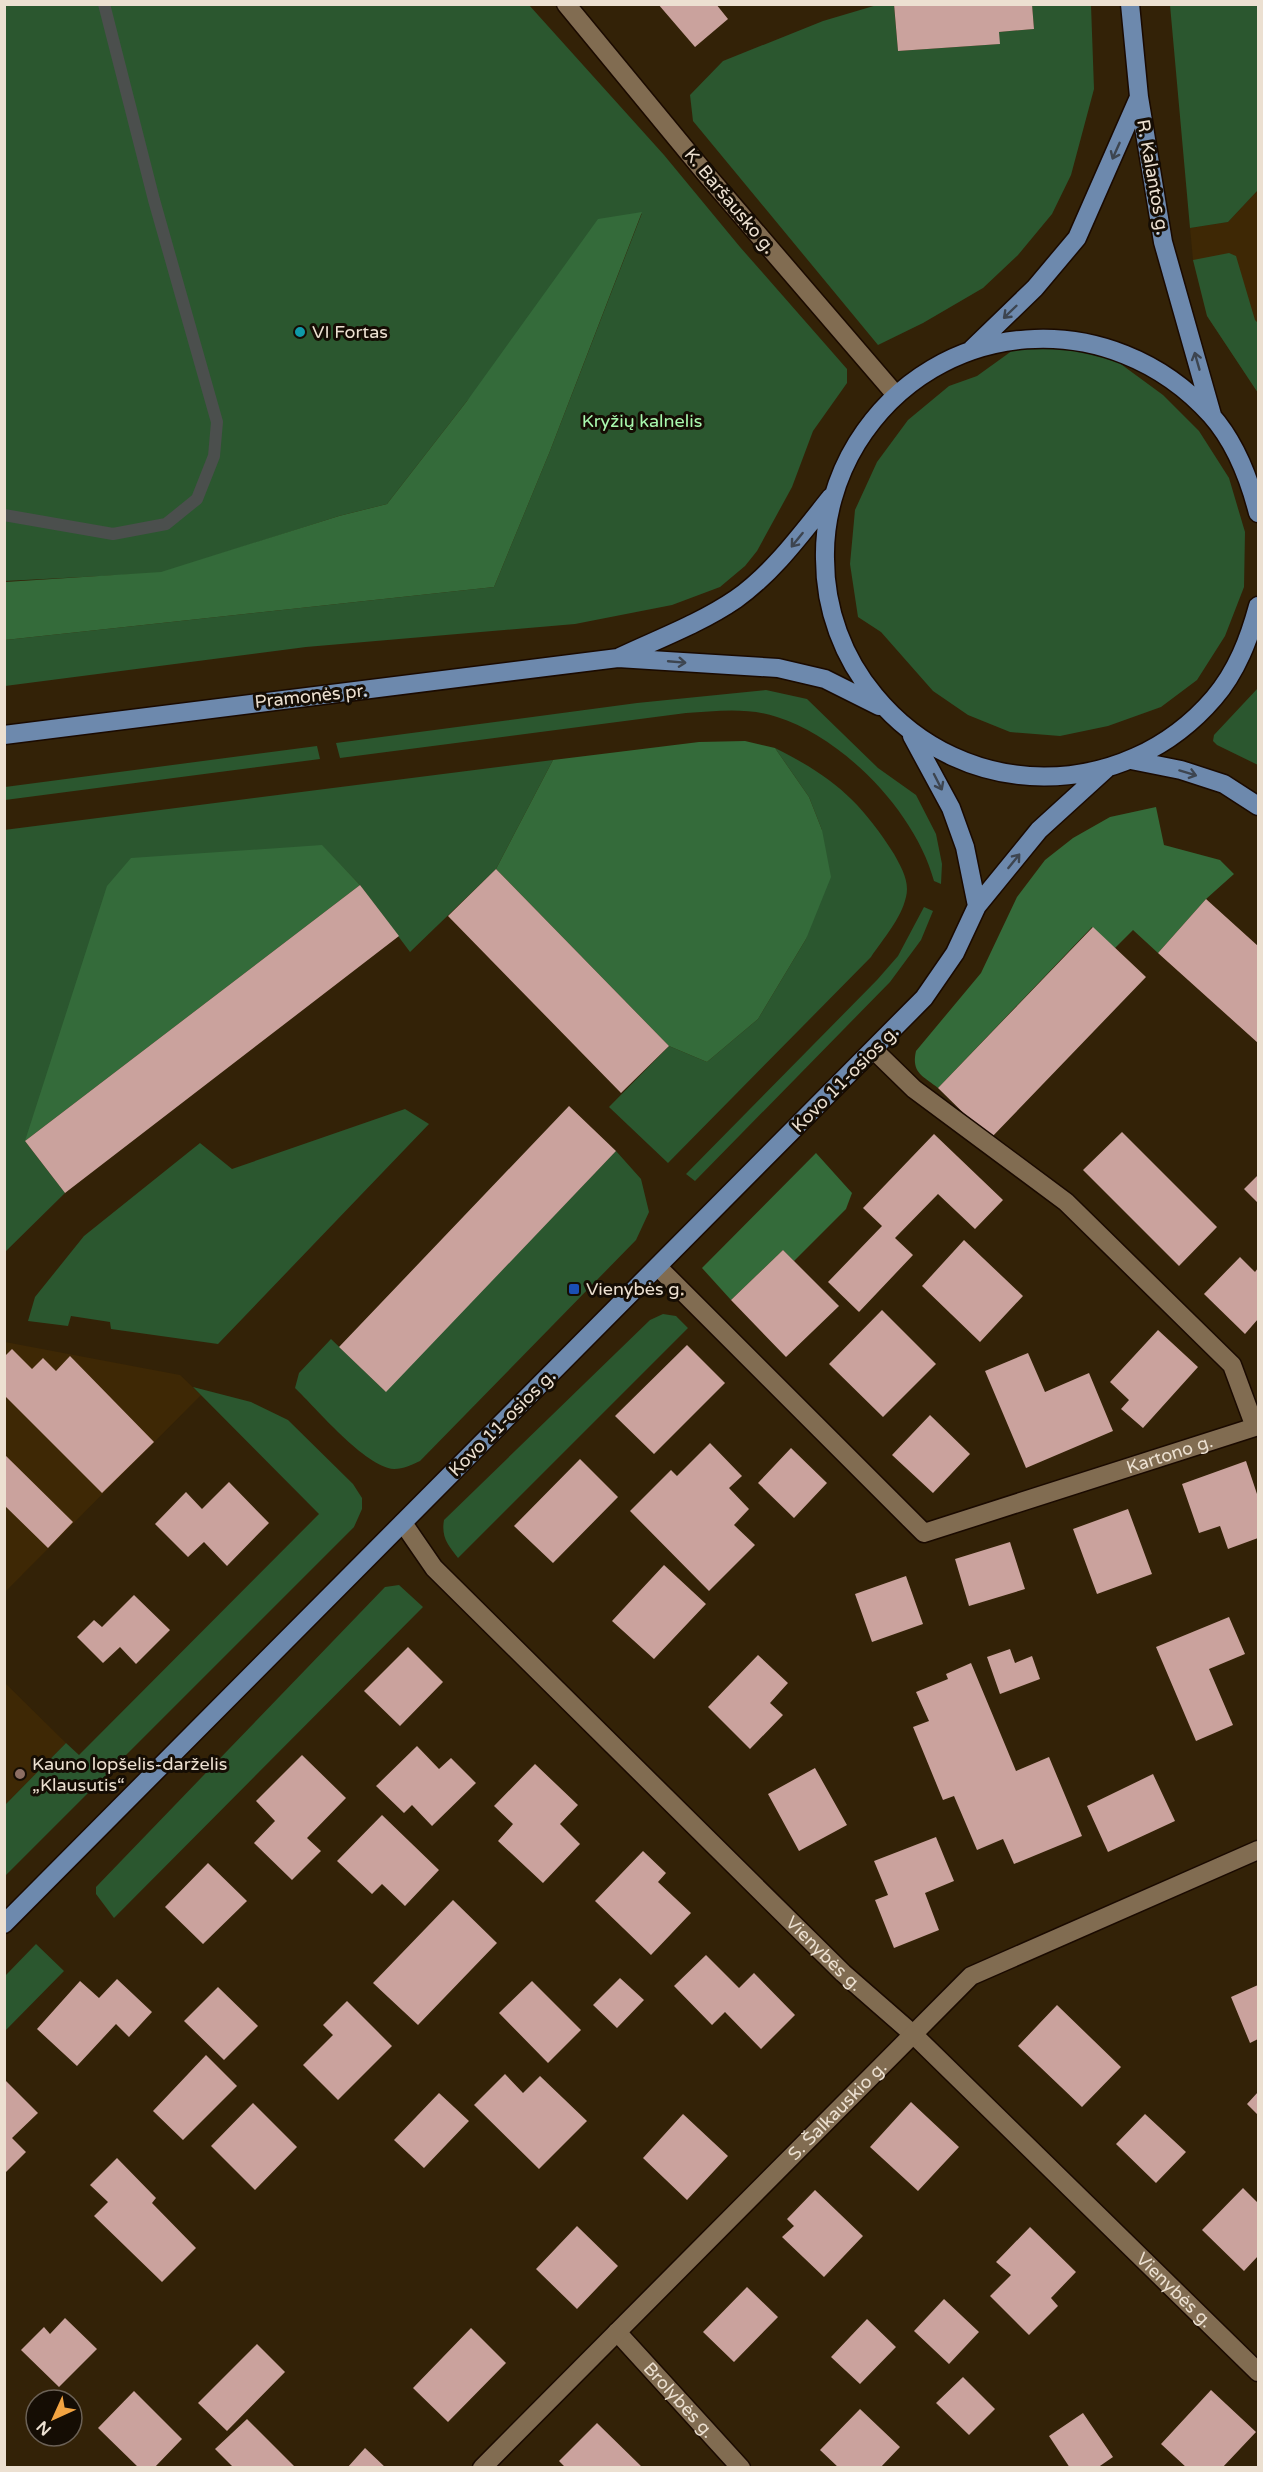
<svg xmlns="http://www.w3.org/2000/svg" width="1263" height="2472" font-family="'Varela Round',sans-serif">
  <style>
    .built { fill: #3e2805 }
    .green { fill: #2b572f }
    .forest { fill: #346b3a }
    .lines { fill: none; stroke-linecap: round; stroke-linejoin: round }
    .stream { stroke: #4b4f4d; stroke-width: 12 }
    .building { fill: #caa29d }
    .minor-casing { stroke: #1a0a00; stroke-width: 21 }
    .major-casing { stroke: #1a0a00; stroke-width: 21 }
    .minor { stroke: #816c51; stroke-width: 18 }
    .major { stroke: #6d89ad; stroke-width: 18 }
    .oneway { stroke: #3d4550 }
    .culture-dot { fill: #0f9aa8; stroke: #150d04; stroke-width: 2 }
    .transit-dot { fill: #1a4fb4; stroke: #150d04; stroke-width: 2 }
    .education-dot { fill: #8d6e63; stroke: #150d04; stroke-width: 2 }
    .labels { text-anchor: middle; stroke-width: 6; stroke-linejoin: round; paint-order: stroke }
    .street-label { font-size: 18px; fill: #ece0d1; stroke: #150d04 }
    .poi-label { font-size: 18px; fill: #ece0d1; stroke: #150d04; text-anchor: start }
    .park-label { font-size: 18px; fill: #a9f9ae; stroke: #150d04 }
  </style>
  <rect width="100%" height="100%" fill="#332207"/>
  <path class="built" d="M1258,190V393L1207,316L1193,260L1190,228L1228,222Z
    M5,1342L180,1375L201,1395L5,1592Z
    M4,1682L66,1743L5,1805H4Z"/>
  <path class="green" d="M371,4L387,6L389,4L529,5L664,155L740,247L847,369V383L813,431L792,487L757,551L745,566L720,587L672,605L575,624L306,647L5,686V640L494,587L550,451L642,213L467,401L387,504L339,516L161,573L5,581V5Z
    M877,5H894L898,51L999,44V32L1034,29L1032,5H1091L1094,89L1071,175L1052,214L1018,255L983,288L923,323L878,345L693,121L690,95L723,61L823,21Z
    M1170,5H1258V190L1228,222L1190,228Z
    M1229,253L1236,256L1255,320L1258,323V393L1207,316L1193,260Z
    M1065,344L1118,362L1163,395L1199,431L1229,478L1245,532L1244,587L1225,636L1197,680L1161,707L1108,726L1060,736L1010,732L968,715L933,691L881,632L858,617L850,564L855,510L877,462L908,420L949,386L977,376L1020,345Z
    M1258,688V765L1217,745L1213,741L1214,735Z
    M766,690L807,699L878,768L916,795L936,834L942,864L941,884L934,881C916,813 844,738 777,717C748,707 716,711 686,713L340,758L336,743L637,703Z
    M317,746L320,759L5,800V787Z
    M775,748C831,776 860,800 894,854C901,867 910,881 906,897C901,919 883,939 871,957L668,1163L609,1107L669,1046L707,1062L758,1019L806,939L822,830L809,797Z
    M553,760L496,869L410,952L360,885L322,846L25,1141L65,1193L4,1253V830Z
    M924,907L933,911L921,940L890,982L695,1181L686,1174L877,980L898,956Z
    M405,1109L429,1124L218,1344L111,1329L110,1322L71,1316L68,1326L28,1321L35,1297L84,1236L200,1143L232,1169Z
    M616,1151L641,1179L649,1212L636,1240L420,1461C411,1465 404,1469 394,1469C365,1467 316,1408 295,1388L299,1373L331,1339L385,1391Z
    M663,1314L676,1316L688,1328L458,1558C448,1545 441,1537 444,1520L650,1320Z
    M193,1387L251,1402L288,1420L353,1484L362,1498V1509L354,1527L5,1876V1805L66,1743L79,1755L319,1514Z
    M399,1585L423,1607L114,1918L96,1894V1887L385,1587Z
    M36,1944L64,1971L5,2031V1976Z"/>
  <path class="forest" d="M642,212L550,451L494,587L5,640V582L161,572L339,516L387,504L467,401L598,219Z
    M745,741L775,748L809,797L822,830L831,877L806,939L758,1019L707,1062L669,1046L496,869L553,760L699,742Z
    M1156,807L1164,845L1220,860L1234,874L1206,899L1158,953L1133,930L1115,948L1092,927L938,1088C923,1076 911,1073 916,1051L981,973L1017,897L1045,860L1073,838L1110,817Z
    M322,845L360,885L25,1141L107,886L131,858Z
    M816,1153L852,1193L846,1209L794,1261L783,1250L731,1300L702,1268Z"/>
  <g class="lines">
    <path class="stream" d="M4,515L113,534L166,524L197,499L214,456L217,422L154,200L104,4"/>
  </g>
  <path class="building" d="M658,4H716L728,19L695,47Z
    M894,4H1032L1034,29L999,32L1000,44L898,51Z
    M496,869L669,1046L621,1093L448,916Z
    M360,885L399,936L65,1193L25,1141Z
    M1206,899L1258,946V1043L1158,953Z
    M1093,927L1146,977L990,1139L938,1088Z
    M569,1106L616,1151L386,1392L339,1347Z
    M1122,1132L1217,1227L1179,1266L1083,1170Z
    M934,1134L1003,1200L975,1229L938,1194L895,1238L913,1255L859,1312L828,1282L882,1226L863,1208Z
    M1258,1175V1203L1244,1189Z
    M964,1240L1023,1296L980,1342L922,1286Z
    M783,1250L839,1306L786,1357L731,1300Z
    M1240,1257L1255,1272L1258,1268V1319L1245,1334L1204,1294Z
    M882,1310L936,1364L883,1417L829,1364Z
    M1158,1330L1198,1367L1143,1428L1121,1409L1129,1400L1110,1382Z
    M687,1345L725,1383L654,1454L615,1416Z
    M12,1349L32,1369L43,1358L56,1371L70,1356L154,1442L102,1493L4,1395V1357Z
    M1028,1353L1045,1392L1089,1373L1113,1431L1026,1468L985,1371Z
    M930,1415L970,1454L933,1493L892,1455Z
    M710,1443L742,1476L729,1488L749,1509L734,1525L755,1545L709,1591L630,1511L671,1470L677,1476Z
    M791,1448L827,1483L794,1518L758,1483Z
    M4,1454L73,1522L48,1548L4,1505Z
    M580,1459L618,1497L553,1563L514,1526Z
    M1246,1461L1258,1497V1538L1228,1549L1220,1526L1199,1533L1182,1484Z
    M229,1482L269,1523L227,1566L204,1542L188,1557L155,1524L186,1492L202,1509Z
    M1128,1509L1152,1574L1097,1594L1073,1529Z
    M1010,1542L1025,1589L969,1606L955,1559Z
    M664,1565L706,1604L654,1659L612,1621Z
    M906,1576L923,1624L872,1642L855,1594Z
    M134,1595L170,1630L136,1664L120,1647L103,1663L77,1637L94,1620L102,1627Z
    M1229,1617L1245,1654L1209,1669L1233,1725L1196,1741L1156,1647Z
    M408,1647L443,1682L400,1726L364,1691Z
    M1010,1649L1015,1663L1032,1656L1040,1679L1000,1694L987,1657Z
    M758,1655L788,1683L770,1703L783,1715L750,1749L708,1707Z
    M971,1663L1016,1771L1049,1757L1082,1836L1014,1864L1003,1839L977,1850L954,1796L943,1800L913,1727L929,1721L916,1692L948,1679L946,1674Z
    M417,1746L439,1769L451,1758L476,1783L432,1826L412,1805L404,1813L376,1786Z
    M302,1755L346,1798L307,1838L321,1851L292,1880L254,1843L275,1821L256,1801Z
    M535,1764L578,1805L560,1824L580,1844L543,1883L498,1841L513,1824L494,1806Z
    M815,1768L847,1825L799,1851L768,1794Z
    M1153,1774L1175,1821L1108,1852L1087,1806Z
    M382,1815L439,1870L405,1906L382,1884L372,1894L337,1861Z
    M936,1837L954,1881L925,1893L939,1930L894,1948L875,1900L888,1895L874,1861Z
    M643,1851L666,1873L658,1882L691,1913L651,1955L595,1901Z
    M208,1863L247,1901L203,1944L165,1907Z
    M453,1900L497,1943L418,2025L373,1983Z
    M706,1955L739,1988L754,1973L795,2015L761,2049L725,2012L712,2025L674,1986Z
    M620,1978L644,2000L617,2028L593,2005Z
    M117,1979L152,2012L129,2037L116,2024L77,2066L37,2029L80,1981L99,1998Z
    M532,1981L581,2030L548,2063L499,2013Z
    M1258,1985V2039L1250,2043L1231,1997Z
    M218,1987L258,2026L224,2060L184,2021Z
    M347,2001L392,2046L338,2100L303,2065L333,2035L323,2025Z
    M1057,2005L1121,2067L1082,2107L1018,2046Z
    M206,2055L237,2086L183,2140L153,2111Z
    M505,2074L523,2093L540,2076L587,2121L539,2169L474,2105Z
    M4,2079L38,2113L12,2138L26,2152L4,2174Z
    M1258,2092V2115L1247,2104Z
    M439,2093L469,2121L424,2168L394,2140Z
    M911,2102L959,2147L918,2191L870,2147Z
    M253,2103L297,2147L255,2190L211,2146Z
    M683,2114L728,2156L687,2200L643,2158Z
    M1145,2114L1186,2152L1156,2183L1116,2144Z
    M117,2158L156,2198L152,2203L196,2248L162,2282L94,2216L108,2202L90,2185Z
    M1243,2188L1258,2203V2256L1244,2271L1202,2230Z
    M815,2190L863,2236L824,2277L782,2237L794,2226L787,2219Z
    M577,2226L618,2266L577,2309L536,2269Z
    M1030,2227L1076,2272L1051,2298L1058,2306L1029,2335L990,2296L1011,2275L996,2262Z
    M747,2287L778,2317L734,2362L703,2332Z
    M944,2299L979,2332L949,2364L914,2331Z
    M65,2318L97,2349L59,2387L21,2350L44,2327L50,2334Z
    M867,2319L896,2347L860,2384L831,2357Z
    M471,2328L506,2363L448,2422L413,2388Z
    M257,2344L285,2372L227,2431L198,2403Z
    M963,2377L995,2409L969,2435L936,2403Z
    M1211,2390L1256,2432L1222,2468H1187L1161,2444Z
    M134,2391L182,2439L154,2468H139L98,2428Z
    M860,2409L900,2447L880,2468H839L820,2450Z
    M1083,2413L1113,2457L1097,2468H1070L1049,2436Z
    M247,2419L296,2468H234L215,2449Z
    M597,2423L643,2468H566L559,2461Z
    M365,2448L386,2468H347Z"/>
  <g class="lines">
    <g class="minor-casing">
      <g id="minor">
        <path d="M566,4L706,174L896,395"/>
        <path id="s1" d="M658,1267L924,1533L1255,1427L1232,1365L1066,1202L914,1089L874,1050"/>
        <path id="s2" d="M403,1523L434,1568L843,1973L914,2035L1258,2372"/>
        <path id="s3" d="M617,2332L741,2468"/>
        <path id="s4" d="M482,2468L971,1976L1258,1850"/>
      </g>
    </g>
    <g class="major-casing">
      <path id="major" d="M1130,4L1139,97L1163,242L1212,415
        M972,349L1035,288L1077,238L1139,97
        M1258,513C1249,478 1236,443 1211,415C1111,304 937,315 857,443C836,477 824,519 825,559C825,609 843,658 875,696C963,803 1124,803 1214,698C1237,671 1249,639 1258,606
        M620,657C658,639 701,623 736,599C774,572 802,533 831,497
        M4,735L618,658L778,668L825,679L879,706
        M912,736L951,808L965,847L977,906
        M1131,760L1181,770L1224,784L1258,806
        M4,1924L924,998L955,953L977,906L1039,830L1106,769"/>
    </g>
    <use href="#minor" class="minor"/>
    <use href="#major" class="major"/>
  </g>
  <defs><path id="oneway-shaft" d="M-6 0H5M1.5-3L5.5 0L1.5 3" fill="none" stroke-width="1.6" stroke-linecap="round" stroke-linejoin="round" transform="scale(1.5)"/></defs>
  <g class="oneway">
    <use href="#oneway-shaft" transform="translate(1116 151) rotate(114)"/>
    <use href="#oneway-shaft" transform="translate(1010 312) rotate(136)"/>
    <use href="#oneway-shaft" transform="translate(1197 361) rotate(-106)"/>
    <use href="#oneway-shaft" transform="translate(797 540) rotate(129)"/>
    <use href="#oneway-shaft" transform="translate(677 662) rotate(5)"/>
    <use href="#oneway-shaft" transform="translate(1188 773) rotate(17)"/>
    <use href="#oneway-shaft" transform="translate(938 782) rotate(63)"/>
    <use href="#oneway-shaft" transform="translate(1014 861) rotate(-51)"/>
  </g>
  <circle class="culture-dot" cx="300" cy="332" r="6"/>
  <rect class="transit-dot" x="568" y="1283" width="12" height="12" rx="3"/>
  <circle class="education-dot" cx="20" cy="1774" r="6"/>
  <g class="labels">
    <g class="street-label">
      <text transform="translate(1153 177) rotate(80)" y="6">R. Kalantos g.</text>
      <text transform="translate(730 201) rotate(50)" y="6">K. Baršausko g.</text>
      <text transform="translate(311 696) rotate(-6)" y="6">Pramonės pr.</text>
      <text transform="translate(845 1079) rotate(-45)" y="6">Kovo 11-osios g.</text>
      <text transform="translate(502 1423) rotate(-45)" y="6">Kovo 11-osios g.</text>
      <text dy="6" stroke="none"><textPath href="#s1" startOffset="634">Kartono g.</textPath></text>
      <text dy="6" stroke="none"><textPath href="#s2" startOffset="603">Vienybės g.</textPath></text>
      <text dy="6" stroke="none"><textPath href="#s4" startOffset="504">S. Šalkauskio g.</textPath></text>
      <text dy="6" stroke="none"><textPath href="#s2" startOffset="1089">Vienybės g.</textPath></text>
      <text dy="6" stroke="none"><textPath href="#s3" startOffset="92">Brolybės g.</textPath></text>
    </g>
    <g class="poi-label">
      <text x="312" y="338">VI Fortas</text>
      <text x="586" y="1295">Vienybės g.</text>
      <text x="32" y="1770">Kauno lopšelis-darželis<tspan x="32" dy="21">„Klausutis“</tspan></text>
    </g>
    <g class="park-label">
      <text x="642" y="427">Kryžių kalnelis</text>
    </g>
  </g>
  <rect width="1263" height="2472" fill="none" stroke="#ece0d1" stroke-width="12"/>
  <g transform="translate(54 2418) rotate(225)"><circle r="28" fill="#150d04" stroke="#6b6156" stroke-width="1.5"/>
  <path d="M0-4.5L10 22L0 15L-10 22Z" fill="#f3a442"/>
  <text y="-9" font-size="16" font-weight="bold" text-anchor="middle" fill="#ece0d1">N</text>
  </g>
</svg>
